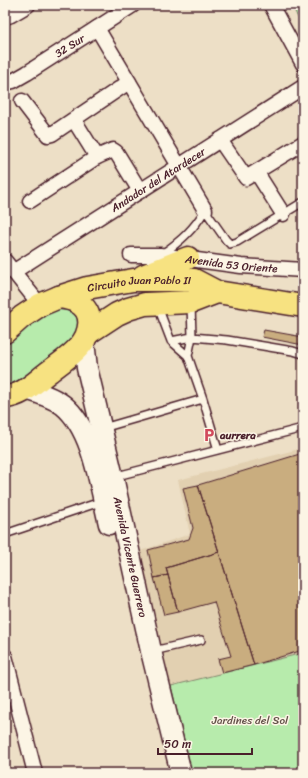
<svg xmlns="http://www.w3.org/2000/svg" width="308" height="778" font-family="Sriracha,sans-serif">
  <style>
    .built { fill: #e2d0b1 }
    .green { fill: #b7ebac; stroke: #80856c }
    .building { fill: #c9ad7f; stroke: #4a1f2b }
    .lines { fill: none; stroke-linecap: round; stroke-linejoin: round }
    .lane-casing { stroke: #4a1f2b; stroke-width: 10 }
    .street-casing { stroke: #4a1f2b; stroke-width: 17 }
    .secondary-casing { stroke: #4a1f2b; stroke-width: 23 }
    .primary-casing { stroke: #4a1f2b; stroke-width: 25 }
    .lane { stroke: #fcf5e5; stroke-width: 7 }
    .street { stroke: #fcf5e5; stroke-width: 14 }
    .secondary { stroke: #fcf5e5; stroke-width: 20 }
    .primary { stroke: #f7e281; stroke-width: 22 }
    .labels { text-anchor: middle; stroke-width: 3; stroke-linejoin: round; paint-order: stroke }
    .street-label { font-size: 11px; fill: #4a1f2b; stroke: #fcf5e5 }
    .poi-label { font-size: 11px; font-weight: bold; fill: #4a1f2b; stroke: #fcf5e5; text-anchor: start }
    .park-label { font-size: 11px; fill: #65524b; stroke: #fcf5e5 }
  </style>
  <rect width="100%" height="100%" fill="#eddfc6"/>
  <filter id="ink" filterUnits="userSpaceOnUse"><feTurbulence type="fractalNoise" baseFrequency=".025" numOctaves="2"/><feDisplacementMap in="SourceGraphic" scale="8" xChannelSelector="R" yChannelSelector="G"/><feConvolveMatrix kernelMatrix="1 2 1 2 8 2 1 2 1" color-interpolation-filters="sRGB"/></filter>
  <g filter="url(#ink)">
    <path class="built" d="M303,448V653L171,686L140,551L190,534L178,480Z"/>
    <path class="green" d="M292,5H303V29Z
      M51,309L73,311L82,327L77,345L5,392V343Z
      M303,653V773H192L171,686Z"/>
    <path class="building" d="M264,330L303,337V345L262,337Z
      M303,453V650L254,665L198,485Z
      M198,485L219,552L166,568L168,575L154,578L148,550L189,539L193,528L183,488Z
      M219,552L254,665L222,673L218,659L231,656L214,602L178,612L166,568Z
      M168,575L178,612L164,615L154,578Z"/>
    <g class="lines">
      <g class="lane-casing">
        <path id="lane" d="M162,254C181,241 194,229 205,210L226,240L230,244L237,242L303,202
          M158,307L171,341L188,356L203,399L218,450
          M171,341L192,337L227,340L293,351L303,354
          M188,356L192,337L191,304
          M103,428L203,399
          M113,477L303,428
          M5,534L103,501
          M153,651L201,640"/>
      </g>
      <g class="street-casing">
        <g id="street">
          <path d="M271,5L303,64"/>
          <path d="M5,17L11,15L28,5"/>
          <path d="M97,28L205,210"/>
          <path id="s1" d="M5,83L13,81L27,73L133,5"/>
          <path d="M22,101L48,135L52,134L129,82"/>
          <path d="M74,120L97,157"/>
          <path d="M220,140L246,178L303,143"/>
          <path d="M257,173L283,214"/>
          <path d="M30,201L97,157L113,150L116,152L140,191"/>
          <path id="s2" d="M131,255H160L241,266L303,270"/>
          <path d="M5,261L40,305"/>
          <path id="s3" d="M13,272L303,87"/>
          <path d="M5,656L35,773"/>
        </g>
      </g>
      <g class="secondary-casing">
        <g id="secondary">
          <path id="s4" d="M84,341L87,368L113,477L151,651L181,773"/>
          <path d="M26,389C39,393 52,397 63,405C93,429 100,487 109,524"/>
        </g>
      </g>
      <g class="primary-casing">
        <g id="primary">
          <path d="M143,276L188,258"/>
          <path id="s5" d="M5,332L22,317L40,305L59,297L87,288L133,280H194L217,292L303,306"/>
          <path d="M88,333L117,314L128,309L145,304L191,302L217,292"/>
          <path d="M5,397C23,396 36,381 50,371C59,364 70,357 79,347C90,335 96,312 77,302C72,299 65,298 59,297"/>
        </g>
      </g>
      <use href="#lane" class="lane"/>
      <use href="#street" class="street"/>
      <use href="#secondary" class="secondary"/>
      <use href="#primary" class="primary"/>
    </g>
  </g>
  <defs>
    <g id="parking-bare" transform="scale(1.08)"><path d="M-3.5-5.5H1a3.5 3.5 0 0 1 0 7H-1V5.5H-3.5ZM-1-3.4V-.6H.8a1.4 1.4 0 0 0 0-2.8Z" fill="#d1495b" stroke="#fcf5e5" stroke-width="2.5" paint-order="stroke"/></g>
  </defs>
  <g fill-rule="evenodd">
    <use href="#parking-bare" x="209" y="435"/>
  </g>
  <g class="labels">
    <g class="street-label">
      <text dy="4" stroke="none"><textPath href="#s1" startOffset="75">32 Sur</textPath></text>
      <text dy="4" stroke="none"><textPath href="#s3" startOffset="172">Andador del Atardecer</textPath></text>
      <text dy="4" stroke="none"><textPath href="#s2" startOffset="101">Avenida 53 Oriente</textPath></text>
      <text dy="4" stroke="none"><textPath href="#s5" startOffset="147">Circuito Juan Pablo II</textPath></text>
      <text dy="4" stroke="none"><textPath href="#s4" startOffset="221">Avenida Vicente Guerrero</textPath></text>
    </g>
    <g class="poi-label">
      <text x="220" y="439">aurrera</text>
    </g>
    <g class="park-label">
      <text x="250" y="724">Jardines del Sol</text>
    </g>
  </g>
  <rect width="308" height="778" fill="none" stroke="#fcf5e5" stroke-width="20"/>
  <rect x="10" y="10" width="288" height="758" fill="none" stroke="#4a1f2b" stroke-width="1.5" filter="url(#ink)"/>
  <path d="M158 748v6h94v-6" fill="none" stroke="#4a1f2b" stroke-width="2"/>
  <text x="164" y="748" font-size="12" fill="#4a1f2b" stroke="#fcf5e5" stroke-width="3" paint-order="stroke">50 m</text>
</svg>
